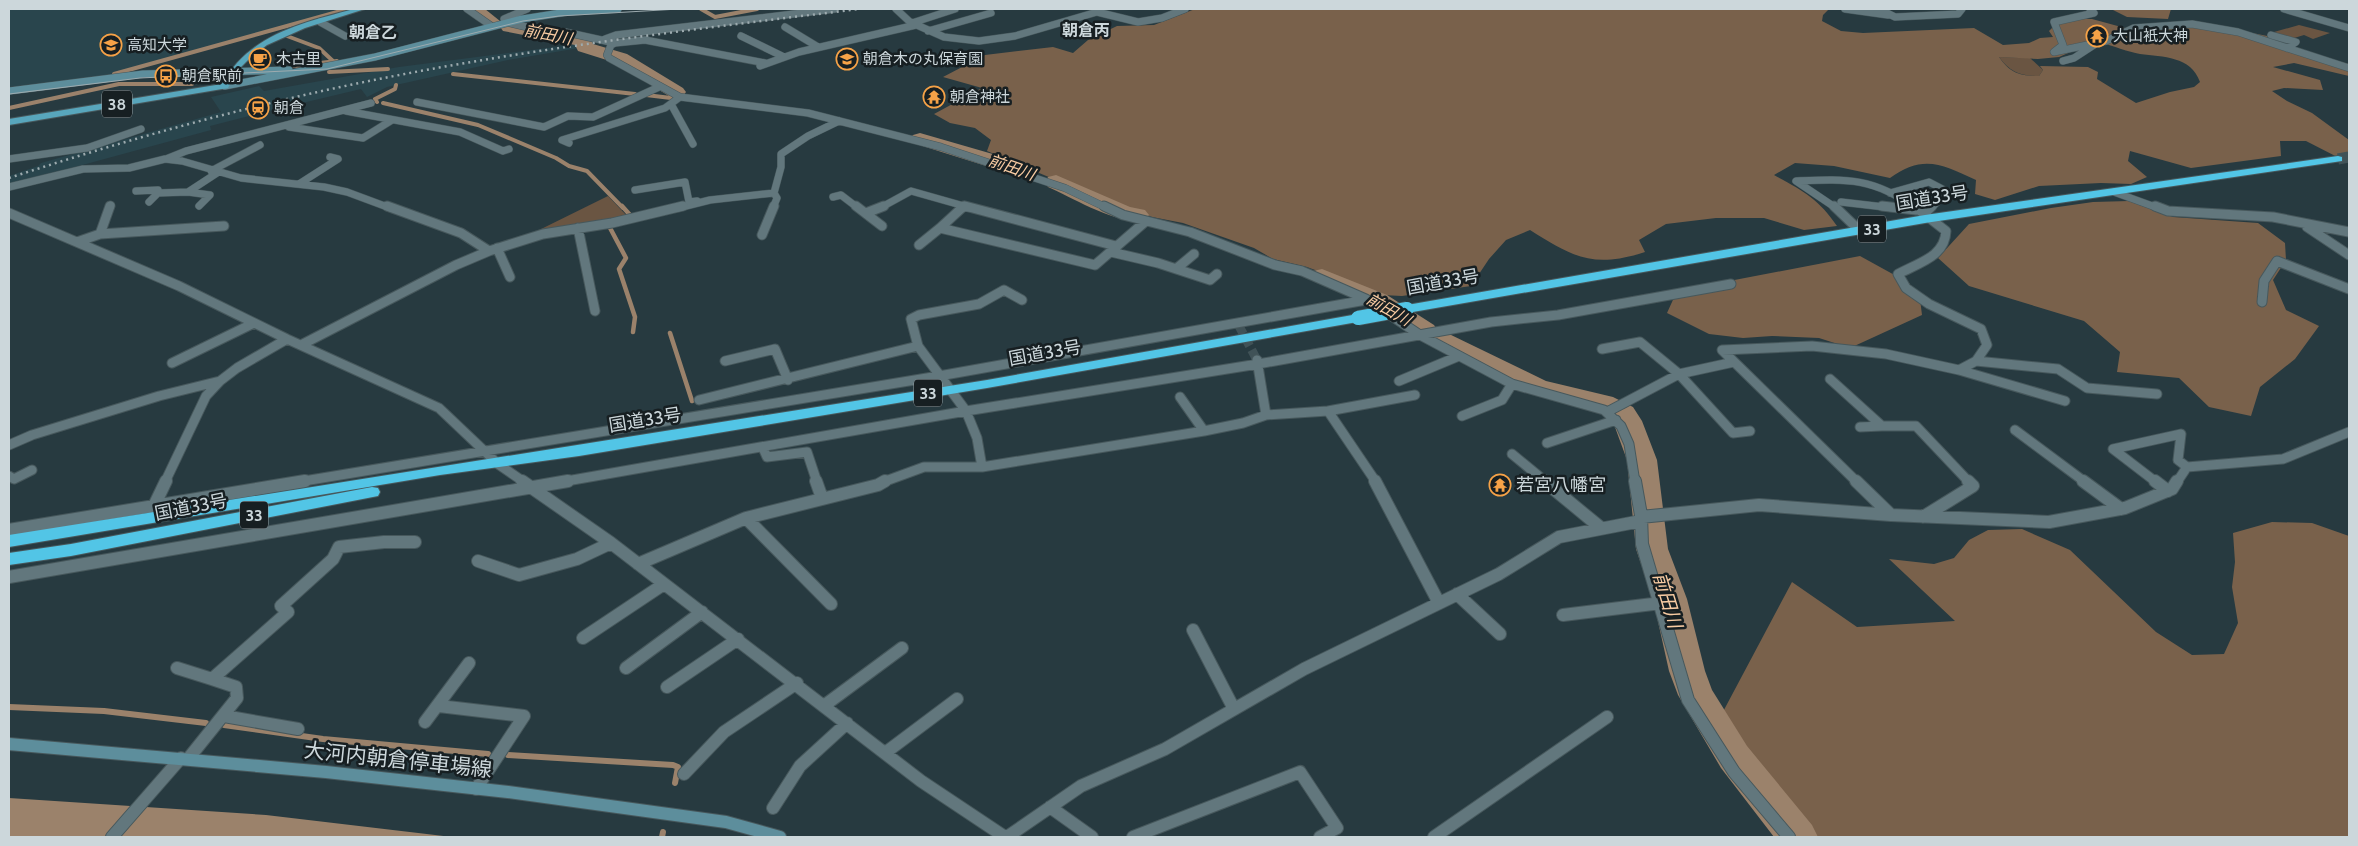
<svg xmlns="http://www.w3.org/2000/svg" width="2358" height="846" font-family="Cabin,'Noto Sans JP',sans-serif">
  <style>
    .built { fill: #29454d }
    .green { fill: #6a5542 }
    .forest { fill: #79614b; fill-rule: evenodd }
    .water { fill: #9b826b }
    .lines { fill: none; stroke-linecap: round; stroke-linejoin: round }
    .stream-far2 { stroke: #9b826b; stroke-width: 4 }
    .stream-far1 { stroke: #9b826b; stroke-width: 4.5 }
    .stream { stroke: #9b826b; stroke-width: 6 }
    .river { fill: #9b826b; fill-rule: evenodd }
    .street-tunnel { stroke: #405257; stroke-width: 9; stroke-dasharray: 9 4.5; stroke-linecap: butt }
    .highway-tunnel { stroke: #405257; stroke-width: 11; stroke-dasharray: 11 5; stroke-linecap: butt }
    .street-far2-casing { stroke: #47585c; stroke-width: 8 }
    .street-far1-casing { stroke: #47585c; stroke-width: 11 }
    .street-casing { stroke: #47585c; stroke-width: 14 }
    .secondary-far1-casing { stroke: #47585c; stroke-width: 8 }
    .secondary-casing { stroke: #47585c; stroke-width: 14 }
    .primary-casing { stroke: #47585c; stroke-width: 2 }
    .highway-casing { stroke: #47585c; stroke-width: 2 }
    .street-far2 { stroke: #62777d; stroke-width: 7 }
    .street-far1 { stroke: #62777d; stroke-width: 9 }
    .street { stroke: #62777d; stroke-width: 12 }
    .secondary-far1 { stroke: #5d8e9c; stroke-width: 7 }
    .secondary { stroke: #5d8e9c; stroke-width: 12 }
    .primary { fill: #58a6bc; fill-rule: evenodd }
    .highway { fill: #52c5e6; fill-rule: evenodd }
    .tram { stroke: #9dabaf; stroke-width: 1 }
    .rail { stroke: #9dabaf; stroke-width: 2.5; stroke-dasharray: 2 4; stroke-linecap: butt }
    .highway-bridge-casing { stroke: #47585c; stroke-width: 16; stroke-linecap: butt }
    .highway-bridge { stroke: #52c5e6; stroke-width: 14 }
    .labels { text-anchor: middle; stroke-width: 5; stroke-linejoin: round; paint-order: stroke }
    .far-poi-label { font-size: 15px; fill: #ccd7db; stroke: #171f22; text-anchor: start }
    .far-quarter-label { font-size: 16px; font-weight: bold; fill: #ccd7db; stroke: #171f22 }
    .far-water-label { font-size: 16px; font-style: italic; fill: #f9cca3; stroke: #171f22 }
    .shield { fill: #171f22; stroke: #96a0a4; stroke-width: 1 }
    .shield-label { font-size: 16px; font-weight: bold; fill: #ccd7db }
    .street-label { font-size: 18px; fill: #ccd7db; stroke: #171f22 }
    .poi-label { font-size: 18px; fill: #ccd7db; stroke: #171f22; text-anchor: start }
    .water-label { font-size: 19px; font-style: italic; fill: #f9cca3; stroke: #171f22 }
    .near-street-label { font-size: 21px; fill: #ccd7db; stroke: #171f22 }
  </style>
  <rect width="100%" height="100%" fill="#273a40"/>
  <path class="built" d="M9,9H344L109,75L9,87Z
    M579,44V48L508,60L387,87L367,97L361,89L273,110L210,126L211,130L9,185V176L38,166L41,163L221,112L211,97L259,86L264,91L399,67Z"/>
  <path class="green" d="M2299,25L2330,33L2313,39L2304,35L2291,39L2274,32Z
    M1999,57L2030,58L2043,70L2039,76C2020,76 2010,72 1999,57Z
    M608,196L627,216L531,234Z"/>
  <path class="forest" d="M1195,9H1829L1823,15L1822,21L1841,31L1863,33L1974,28L2003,45L2029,43L2040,38L2053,37L2049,31L2057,23L2074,19H2092L2136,31L2164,27H2223L2277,38L2311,54L2349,64V76L2294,63L2273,67L2320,80L2323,90L2284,88L2272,91L2287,101L2312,113L2349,140V163L2306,141H2280L2281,156L2191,168L2130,151L2128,161L2147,177L2131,184L2101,183L2039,186L1995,200L1975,194L1976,180C1942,164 1923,154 1890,178L1834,166L1795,163L1774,175C1802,190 1819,199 1837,226L1804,230L1764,218H1716L1666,224L1639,240L1645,252C1593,269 1573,257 1530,230L1506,240L1489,259L1471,286L1402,296L1382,295L1307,267L1273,259L1254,248L1183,223L1152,217L1089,194L987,151L991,140L975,128L950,123L934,114L982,88L943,77L985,55L1053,47L1073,53L1088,40L1117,26L1154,25ZM2102,43C2114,46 2128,52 2140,54C2163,57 2191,56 2200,82L2194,87L2170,92L2136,103L2097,79L2098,72L2088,67L2040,66L2043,70L2039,76C2020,76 2010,73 1999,57L2038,59L2059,57L2082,47Z
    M2111,9H2171L2168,19L2127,17Z
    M2129,201L2173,217L2258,223L2285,243L2286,260L2273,280L2286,310L2319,326L2295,359L2260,387L2251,416L2209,407L2179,378L2117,372L2120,352L2084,321L1969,286L1938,258L1969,224L2051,208L2093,202Z
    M1860,256L1909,283L1920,299L1922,315L1850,348L1819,338L1772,336L1743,338L1709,334L1667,313L1677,291Z
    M2272,522L2312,523L2349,536V837H1807L1717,723L1792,582L1857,627L1955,621L1889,559L1934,564L1954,558L1969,540L1988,530L2022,529L2070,550L2156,632L2192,655L2224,654L2238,623L2232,587L2235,562L2233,533Z"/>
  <path class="water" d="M9,798L266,815L452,837H9Z"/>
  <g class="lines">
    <path class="stream-far2" d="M701,9L715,17L757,9
      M287,36L319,48L334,62
      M294,66L337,61
      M329,72L388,69
      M114,74L348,9
      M453,74L635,94
      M646,95L671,98
      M377,102L375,99L395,89L396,85
      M383,103L478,125L556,158L569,166L587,171L623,208
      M9,108L119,84H192"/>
    <path class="stream-far1" d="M622,206L630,215
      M609,226L626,258L619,269L635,317L633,332
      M670,333L692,401"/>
    <path class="stream" d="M9,707L104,711L206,723
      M224,725L323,739L488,754
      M508,755L673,765L678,767L675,783
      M662,837L663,832"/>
    <path class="river" d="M465,9H485L500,21L497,25C486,28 472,19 465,9Z
      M509,22L590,37L593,44L627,54L683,88L686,92L683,96H669L613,62L578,51L575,45L503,31L500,27L503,23Z
      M920,133L1010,159L1013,164L1010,169L1002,171L913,143L909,139L913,135Z
      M1056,175L1130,207L1145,210L1149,215L1145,220C1119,226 1073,198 1048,187L1045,182L1048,177Z
      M1322,269L1387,295L1434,325L1438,331L1447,333L1546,381L1613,397L1633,407L1642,421L1657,460L1668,549L1687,599L1705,671L1712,690L1747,746L1812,825L1818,837H1774L1721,768L1678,695L1669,671L1653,599L1636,549L1627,460L1612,419L1593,409L1527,393L1429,345L1425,339L1416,337L1369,305L1313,281L1310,276L1313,271Z"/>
    <path class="street-tunnel" d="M1239,326L1257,360"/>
    <path class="highway-tunnel" d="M2338,159L2349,157"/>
    <g class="street-far2-casing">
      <path id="street-far2" d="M467,9L490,25
        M527,9L504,19L505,22L552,33L565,32L615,43L645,40L765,63
        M896,9L910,22L944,37L979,41L1015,36L1097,12L1138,22L1162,18L1185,9
        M1845,9L1888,15
        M1879,9L1895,17L1958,14L1962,9
        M2090,9L2094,13L2054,22L2063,45L2054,52L2106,41L2134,28L2192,24L2238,32L2349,68
        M2284,9L2349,28
        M320,22L345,36
        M912,23L955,9
        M785,27L818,47
        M928,31L991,13
        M2271,35L2296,42L2287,48
        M741,36L782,56
        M605,39L616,35L835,9
        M615,43L611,45L607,55L609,58L680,97L808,113L941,147L1065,188L1107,208
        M2063,61L2074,58L2094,45
        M760,66L799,52L916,25
        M417,102L544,127L568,116L593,117L659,87
        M671,104L693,144
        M346,111L460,132L503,151L509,149
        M289,127L363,138L392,120
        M569,143L562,140L665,108L680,97
        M9,159L87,148L141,129
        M166,159L186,151L371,103
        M211,171L260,145
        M299,184L338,159L330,157
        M9,187L83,169L129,168L165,159L182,161L241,178L324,187L347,192L390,208
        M635,190L685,182L689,202L697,201
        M136,191L158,190V193L188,192L210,195L199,206
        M188,192L217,173
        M2114,192L2158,208
        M1890,193L1929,182L1948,192L1931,208
        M833,197L841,195L858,208
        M149,202L158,193
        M1841,202L1893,208
        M110,208L111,205
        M678,208L710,200L774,193
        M773,208L777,198L774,193L781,167V154L808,136L839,121
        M880,208L911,191L964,206
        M962,208H970
        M1836,208L1796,181C1846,179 1873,177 1915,208"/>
    </g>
    <g class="street-far1-casing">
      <path id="street-far1" d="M856,206L882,226
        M964,206L940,228L1095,265L1146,221
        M965,206L1116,246
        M1104,206L1123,215L1190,232L1275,265L1302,271L1366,299L1420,335L1512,384L1604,410L1621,426L1629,444L1635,482
        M1834,206L1860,231
        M1882,206L1916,210
        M2155,206L2168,211L2273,217L2349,232
        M9,213L179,286L287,339L439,408L498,464L524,482
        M866,213L884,206
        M1925,213L1932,206
        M2307,227L2349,255
        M578,228L595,311
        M100,234L110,206
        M762,235L774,206
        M77,242L100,234L224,226
        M919,245L940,228
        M497,248L510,277
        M489,251L543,234L612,223L683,206
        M1111,252L1158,263L1210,280L1217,274
        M1176,269L1194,254
        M2262,302L2264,281L2277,261L2349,289
        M301,345L456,265L489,251L461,233L387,206
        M918,346L911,319L919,315L979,304L1004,290L1022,300
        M1602,349L1640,342L1679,374L1733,433L1750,431
        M1257,360L1266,415
        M725,361L775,349L788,380
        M1976,361L2058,369L2087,388L2157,394
        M172,363L254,323
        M1959,370L2065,401
        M1830,379L1882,426H1916L1969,482
        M1399,381L1459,356
        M1180,397L1204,431
        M699,400L918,346L966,411L977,438L982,467
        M1328,411L1415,395
        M1607,412L1679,374L1734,362
        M1462,416L1502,400L1512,384
        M1860,427L1882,426
        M2015,430L2085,482
        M1547,443L1616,420
        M9,445L32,435L159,396L220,381L237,368L287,339
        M763,448L767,457L807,452L817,482
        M1512,454L1546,482
        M9,476L14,479L32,470
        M165,482L206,396L220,381
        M298,482L939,376L1366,300
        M561,482L966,411L1258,364L1491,322L1558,315L1731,284
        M883,482L924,467H982L1204,431L1243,423L1266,415L1328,411L1376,482
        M1857,482L1722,350L1812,346L1886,354L1959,370L1976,361L1987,345L1981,329L1929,304L1906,288L1898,274C1918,263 1945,257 1946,231L1914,206
        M2156,482L2113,449L2181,434L2178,460L2187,467
        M2177,482L2187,467L2283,459L2349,432"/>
    </g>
    <g class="street-casing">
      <path id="street" d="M522,481L611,543L921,781L1005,837
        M816,481L822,498
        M1375,481L1439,603
        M1544,481L1601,528
        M1635,481L1641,515L1642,544L1688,700L1734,772L1789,837
        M1856,481L1891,515
        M2083,481L2121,509
        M2155,481L2168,491
        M153,508L166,481
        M1641,517L1759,505L1891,515L2049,522L2125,508L2172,489L2177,481
        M1923,517L1973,486L1968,481
        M746,518L831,604
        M9,530L305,481
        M478,561L519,575L577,559L611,543
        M638,564L746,518L878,485L885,481
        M9,577L568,481
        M1457,594L1500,634
        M1563,615L1661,603
        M1193,630L1234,709
        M583,638L664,584
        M177,668L212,679
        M626,668L702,612
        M667,687L738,639
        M825,705L902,648
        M439,706L524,716L476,789
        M224,716L298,729
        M425,722L469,663
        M885,753L957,699
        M188,759L237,698L236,687L212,679L288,612L281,606L333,559L339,547L384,542H415
        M684,774L724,732L797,683
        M1050,807L1092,837
        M773,808L800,766L847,723
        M112,837L181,758
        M1007,837L1081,786L1165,749L1304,669L1499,574L1559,537L1641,521
        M1133,837L1300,772L1337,828L1320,837
        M1434,837L1607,717"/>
    </g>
    <g class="secondary-far1-casing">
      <path id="secondary-far1" d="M225,86L375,57L522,19L567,12L618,9
        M9,91L143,74L289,70"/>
    </g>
    <g class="secondary-casing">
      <path id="secondary" d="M9,744L326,772L508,792L726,822L780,837"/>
    </g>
    <g class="primary-casing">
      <path id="primary" d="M354,9H365L305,28L267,45L251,57L238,70L228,88L9,125V119L222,84C250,34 302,23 354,9Z"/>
    </g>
    <g class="highway-casing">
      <path id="highway" d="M2338,156L2342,157V161L1925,223L1407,313L1400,309L1407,305L1925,215Z
        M1358,314L1363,315L1365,318L1363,321L987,388L579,456L440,475L9,547V535L987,380Z
        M372,487L378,488L380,492L378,496L71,556L9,565V553L71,544Z"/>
    </g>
    <use href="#street-far2" class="street-far2"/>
    <use href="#street-far1" class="street-far1"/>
    <use href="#street" class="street"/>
    <use href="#secondary-far1" class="secondary-far1"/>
    <use href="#secondary" class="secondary"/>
    <use href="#primary" class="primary"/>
    <use href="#highway" class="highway"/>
    <path class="tram" d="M9,94L140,78L327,69L523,21L559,16L679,9"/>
    <path class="rail" d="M9,178C132,138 257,103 384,78C540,47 699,29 858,9"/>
    <g class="highway-bridge-casing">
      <path id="highway-bridge" d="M1358,318L1407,309"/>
    </g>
    <use href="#highway-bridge" class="highway-bridge"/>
  </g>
  <defs>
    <g id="temple-ring" transform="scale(1.125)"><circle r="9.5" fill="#171f22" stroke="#f6a247" stroke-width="1.5"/><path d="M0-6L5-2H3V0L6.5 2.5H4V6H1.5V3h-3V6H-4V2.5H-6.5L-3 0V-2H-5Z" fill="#f6a247"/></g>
    <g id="university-ring" transform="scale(1.125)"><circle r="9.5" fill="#171f22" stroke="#f6a247" stroke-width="1.5"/><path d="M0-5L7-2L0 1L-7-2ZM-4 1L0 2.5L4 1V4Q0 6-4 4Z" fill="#f6a247"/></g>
    <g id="cafe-ring" transform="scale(1.125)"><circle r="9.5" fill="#171f22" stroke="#f6a247" stroke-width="1.5"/><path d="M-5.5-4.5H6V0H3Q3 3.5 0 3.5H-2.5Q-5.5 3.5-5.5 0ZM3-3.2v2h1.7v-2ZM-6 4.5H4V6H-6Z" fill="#f6a247"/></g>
    <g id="school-ring" transform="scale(1.125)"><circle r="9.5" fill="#171f22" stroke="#f6a247" stroke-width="1.5"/><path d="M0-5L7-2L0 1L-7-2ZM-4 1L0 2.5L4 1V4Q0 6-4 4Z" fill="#f6a247"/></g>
    <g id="bus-ring" transform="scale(1.125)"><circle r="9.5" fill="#171f22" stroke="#f6a247" stroke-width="1.5"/><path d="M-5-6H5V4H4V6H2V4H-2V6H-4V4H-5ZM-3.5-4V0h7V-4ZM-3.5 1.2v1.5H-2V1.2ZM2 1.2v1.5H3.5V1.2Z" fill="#f6a247"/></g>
    <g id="station-ring" transform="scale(1.125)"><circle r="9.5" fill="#171f22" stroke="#f6a247" stroke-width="1.5"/><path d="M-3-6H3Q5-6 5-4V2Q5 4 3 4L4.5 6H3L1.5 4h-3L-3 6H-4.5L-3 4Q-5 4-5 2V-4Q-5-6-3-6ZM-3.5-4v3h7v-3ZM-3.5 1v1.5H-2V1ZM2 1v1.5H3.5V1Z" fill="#f6a247"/></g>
  </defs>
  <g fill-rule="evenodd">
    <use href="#temple-ring" x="2097" y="36"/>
    <use href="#university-ring" x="111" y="45"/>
    <use href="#cafe-ring" x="260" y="59"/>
    <use href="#school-ring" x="847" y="59"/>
    <use href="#bus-ring" x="166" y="76"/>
    <use href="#temple-ring" x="934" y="97"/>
    <use href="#station-ring" x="258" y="108"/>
    <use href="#temple-ring" x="1500" y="485"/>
  </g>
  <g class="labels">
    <g class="far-poi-label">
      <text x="2113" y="41">大山衹大神</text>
      <text x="127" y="50">高知大学</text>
      <text x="276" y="64">木古里</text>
      <text x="863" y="64">朝倉木の丸保育園</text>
      <text x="182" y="81">朝倉駅前</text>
      <text x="950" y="102">朝倉神社</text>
      <text x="274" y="113">朝倉</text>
    </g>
    <g class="far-quarter-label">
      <text x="1086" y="36">朝倉丙</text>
      <text x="373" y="38">朝倉乙</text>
    </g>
    <g class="far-water-label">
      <text transform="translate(548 34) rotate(11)" y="6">前田川</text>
      <text transform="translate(1012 167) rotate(19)" y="6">前田川</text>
      <text transform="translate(1389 309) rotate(30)" y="6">前田川</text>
    </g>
    <g class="shield">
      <rect x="102" y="90.5" width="30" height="27" rx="4"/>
      <rect x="1858" y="215.5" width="28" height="27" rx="4"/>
      <rect x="914" y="379.5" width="28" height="27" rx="4"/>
      <rect x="240" y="501.5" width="28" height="27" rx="4"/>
    </g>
    <g class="shield-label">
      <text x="117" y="110">38</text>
      <text x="1872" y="235">33</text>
      <text x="928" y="399">33</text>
      <text x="254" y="521">33</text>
    </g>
    <g class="street-label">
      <text transform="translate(1932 198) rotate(-9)" y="6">国道33号</text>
      <text transform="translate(1443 282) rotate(-10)" y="6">国道33号</text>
      <text transform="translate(1045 353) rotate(-10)" y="6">国道33号</text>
      <text transform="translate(645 420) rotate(-9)" y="6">国道33号</text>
      <text transform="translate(191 507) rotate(-11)" y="6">国道33号</text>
    </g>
    <g class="poi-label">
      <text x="1516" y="491">若宮八幡宮</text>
    </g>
    <g class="water-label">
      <text transform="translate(1668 600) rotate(73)" y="7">前田川</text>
    </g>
    <g class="near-street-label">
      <text transform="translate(398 760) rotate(6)" y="7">大河内朝倉停車場線</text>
    </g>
  </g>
  <rect width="2358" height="846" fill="none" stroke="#ccd7db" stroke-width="20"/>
</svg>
